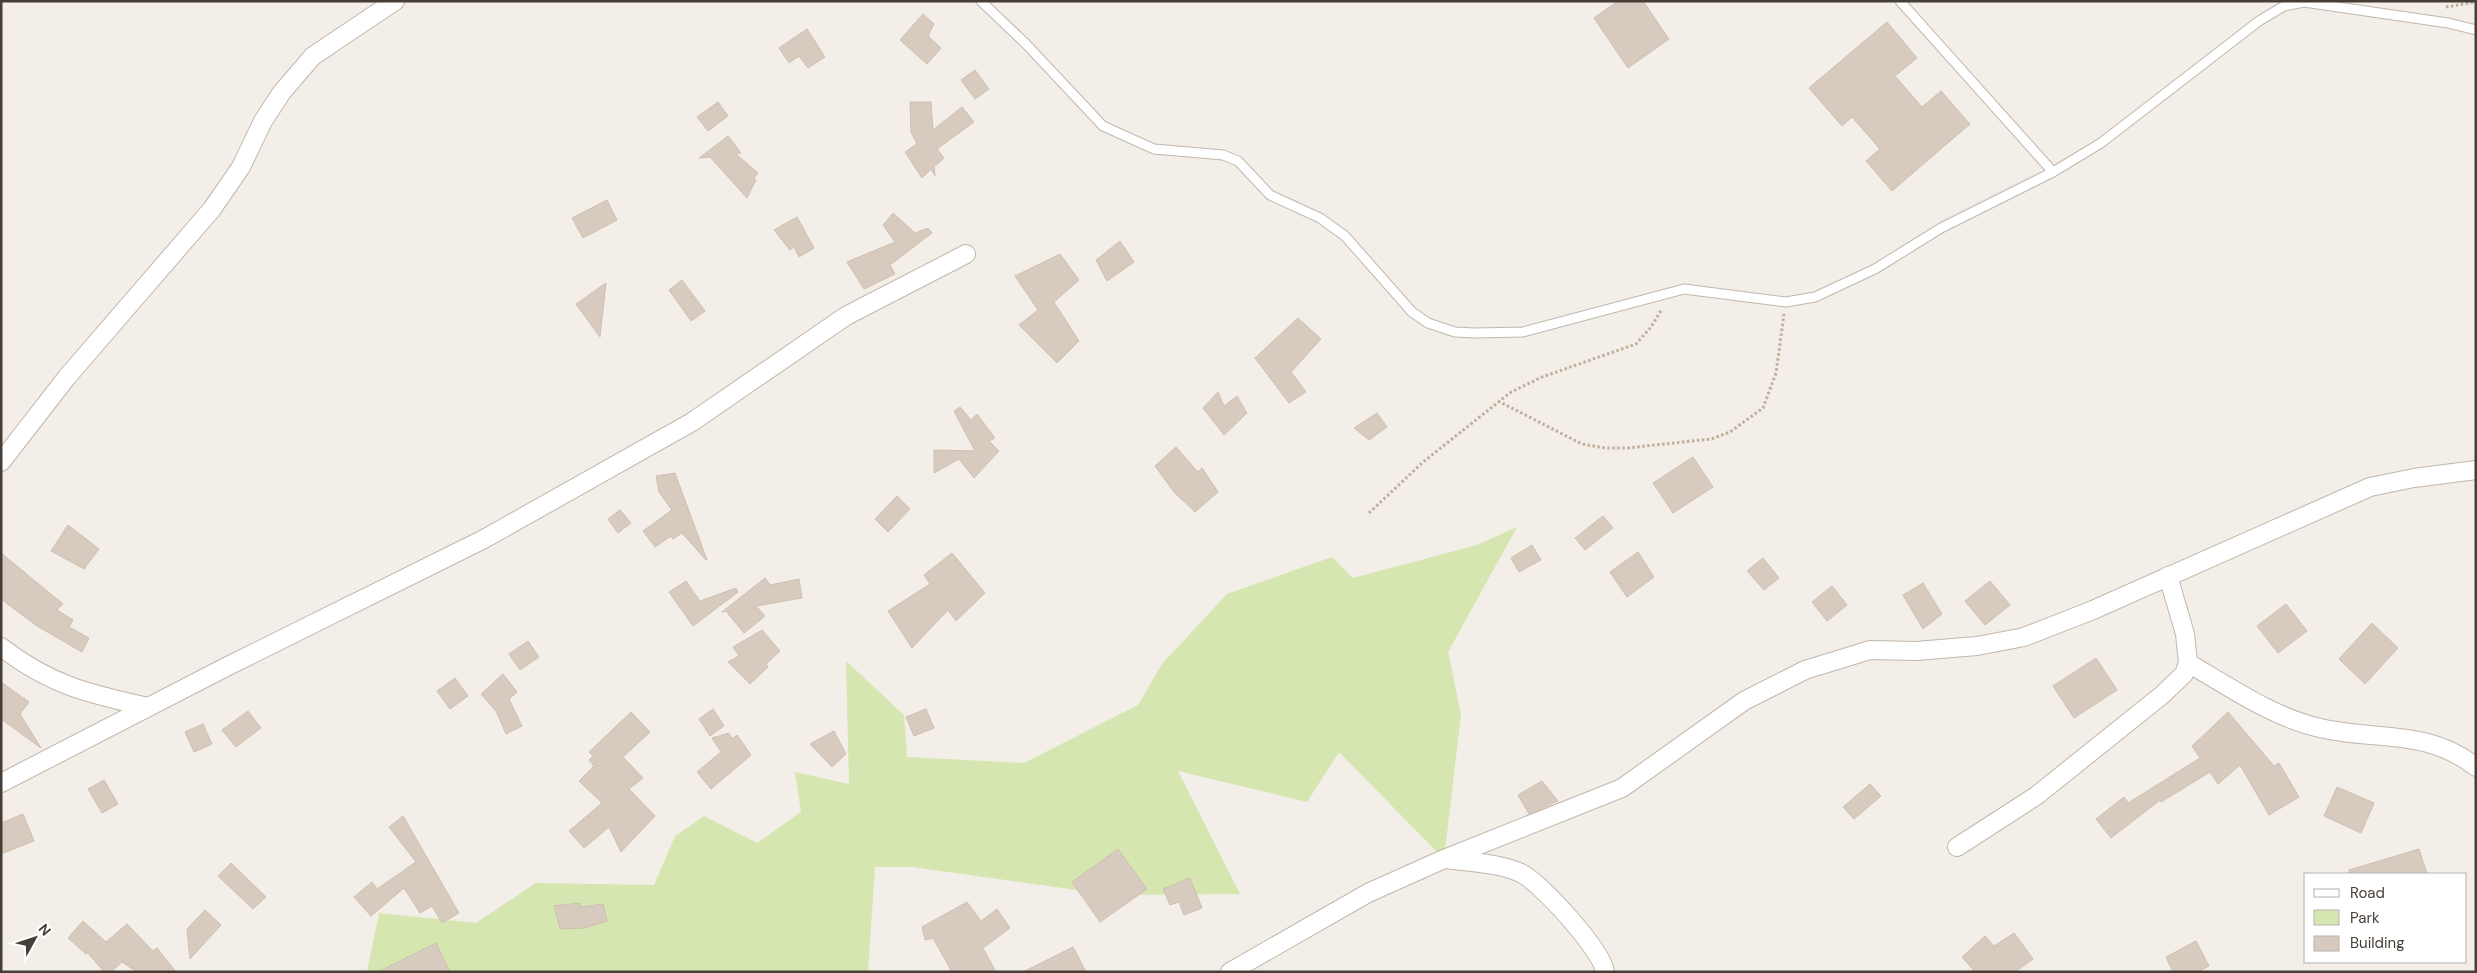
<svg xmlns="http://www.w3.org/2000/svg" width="2477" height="973" font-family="'DM Sans',sans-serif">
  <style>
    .green { fill: #d5e6b1 }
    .building { fill: #d7cbc0; stroke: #cfbfb0 }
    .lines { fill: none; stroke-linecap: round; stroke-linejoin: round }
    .service-casing { stroke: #c1b7ad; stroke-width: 11 }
    .minor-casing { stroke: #c1b7ad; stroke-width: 20 }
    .path { stroke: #c0ae9b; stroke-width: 3; stroke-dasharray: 2.5 2.5; stroke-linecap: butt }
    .service { stroke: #fff; stroke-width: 9 }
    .minor { stroke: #fff; stroke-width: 18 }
  </style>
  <rect width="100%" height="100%" fill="#f3eee7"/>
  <path class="green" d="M1517,527L1448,652L1461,715L1444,859L1339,752L1307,802L1178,771L1240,894L1112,895L912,867H875L868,972H750L745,970L743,972H367L379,913L476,923L536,883L654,885L675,836L704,816L757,843L801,812L795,772L849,784L846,661L904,715L907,757L1024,763L1138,705L1162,664L1227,594L1332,557L1353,578L1477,545Z"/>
  <path class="building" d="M1618,1H1643L1669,39L1628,68L1594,18Z
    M923,14L934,24L928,36L941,48L927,64L900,40Z
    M1887,22L1917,58L1895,76L1922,107L1941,91L1970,124L1892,191L1866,161L1880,149L1852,117L1842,126L1809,88Z
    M807,29L825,57L808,68L799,56L789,63L779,48Z
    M975,70L989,89L975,99L961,80Z
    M718,102L728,116L708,131L697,117Z
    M910,102H931L933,130L962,107L974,122L937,149L944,158L934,167L935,176L931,169L922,178L905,152L917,144L911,132Z
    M728,136L741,153L736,154L758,173L754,178L756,180L747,198L710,157L699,158Z
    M607,200L617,220L583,238L572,218Z
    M893,213L915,233L928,228L932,233L890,265L895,274L864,289L847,262L895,242L883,225Z
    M797,217L814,248L799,257L794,247L790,250L774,230Z
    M1120,241L1134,262L1107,281L1096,260Z
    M1060,254L1079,280L1054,302L1079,341L1057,363L1019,325L1038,310L1015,276Z
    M682,280L705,311L691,321L669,290Z
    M606,283L600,337L576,304Z
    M1298,318L1321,339L1291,372L1306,392L1289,403L1255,358Z
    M1218,392L1224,406L1237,396L1247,413L1224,435L1203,408Z
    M960,407L971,420L977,414L995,438L989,441L999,451L974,478L959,459L934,473V450L975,451L954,411Z
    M1377,413L1387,427L1369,440L1354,428Z
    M1176,447L1198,472L1202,468L1218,492L1195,512L1174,492L1155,466Z
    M1693,457L1713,487L1673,513L1653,483Z
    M675,473L707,560H706L682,533L673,539L671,536L655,547L643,531L672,510L659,492L656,476Z
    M897,496L910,509L888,532L875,519Z
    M620,510L631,523L618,533L608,519Z
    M1603,516L1613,528L1585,550L1575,538Z
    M68,525L99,549L84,569L51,551Z
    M1532,545L1541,560L1519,572L1511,558Z
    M1638,552L1654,577L1627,597L1610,572Z
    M1,553L63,604L57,610L73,620L69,627L89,638L82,652L37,626L1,599Z
    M952,553L985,593L956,621L948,610L912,648L888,611L930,584L924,575Z
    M1763,558L1779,578L1764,590L1747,571Z
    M765,578L770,585L799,579L802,598L756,606L765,616L744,633L726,611L722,612Z
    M686,581L700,601L736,588L738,592L693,626L669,592Z
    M1990,581L2010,605L1985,625L1965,601Z
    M1923,583L1942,614L1923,629L1903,595Z
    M1832,586L1847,605L1827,621L1812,602Z
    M2286,604L2307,631L2278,653L2257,626Z
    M2372,623L2398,648L2365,684L2339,659Z
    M762,630L780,651L766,664L768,667L750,684L728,662L739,656L733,647Z
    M528,641L539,657L520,670L509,654Z
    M2096,658L2117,690L2074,718L2053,686Z
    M503,674L517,692L509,699L522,726L506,734L496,711L481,694Z
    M455,678L468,696L450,709L437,691Z
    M1,682L29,702L20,714L41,748L1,719Z
    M713,709L724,726L710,736L699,719Z
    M926,709L934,728L914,736L906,717Z
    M248,711L261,728L236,747L222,730Z
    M631,712L650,732L623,757L643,778L629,789L655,816L621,852L609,827L584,848L569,831L602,803L579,781L594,766L589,760L593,756L589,752Z
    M2228,712L2274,766L2279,763L2299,797L2269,815L2240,765L2218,784L2210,772L2161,802L2160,800L2111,838L2096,819L2124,797L2128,803L2200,758L2192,746Z
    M203,724L212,744L194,752L185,732Z
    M834,731L846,754L832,767L810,744Z
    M729,733L732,739L737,735L751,755L711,789L697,772L721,752L712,738Z
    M104,780L118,804L102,813L88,789Z
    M1542,781L1558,801L1529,814L1518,795Z
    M1870,784L1881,796L1854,819L1843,807Z
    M2337,787L2374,803L2361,833L2324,816Z
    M23,814L34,841L1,854V823Z
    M403,816L459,913L442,923L432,906L420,913L404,888L371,916L354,897L372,882L377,889L416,862L389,827Z
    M1118,849L1147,889L1100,922L1072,882Z
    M2419,849L2427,874H2349V870Z
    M231,863L266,897L253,909L218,876Z
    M1190,878L1202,908L1184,915L1179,902L1170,905L1163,889Z
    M967,902L981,921L997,909L1010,928L983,948L996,972H952L933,938L925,940L922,927Z
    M580,903L581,907L603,904L607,921L584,928L560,929L554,906Z
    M205,910L221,925L190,959L187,929Z
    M83,921L106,942L127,924L153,951L157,948L176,972H137L122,962L111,972H104L88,953L86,954L68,938Z
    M2014,933L2033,959L2015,972H1975L1962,957L1985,936L1994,946Z
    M2196,941L2209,966L2197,972H2173L2166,957Z
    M436,943L450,972H378Z
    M1073,947L1086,972H1023Z"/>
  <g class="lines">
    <g class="service-casing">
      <path id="service" d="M981,1L1026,44L1103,126L1154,149L1223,155L1238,161L1270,195L1320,218L1345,236L1412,312L1428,323L1455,332L1475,333L1523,332L1684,289L1786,302L1815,297L1875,269L1941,228L2053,172L2101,143L2259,21L2284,6L2304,2L2448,23L2476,30
        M1900,1L2053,172"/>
    </g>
    <g class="minor-casing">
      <path id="minor" d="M1,462L67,377L212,209L241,167L263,121L282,92L313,56L395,1
        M1,647C50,685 89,694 148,707
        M2188,663C2230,687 2269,715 2316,727C2374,742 2425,727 2476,767
        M1,783L228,666L484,539L692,422L846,316L966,254
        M1957,847L2036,796L2162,695L2184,674L2188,663L2185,634L2168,576
        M1445,859C1469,862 1498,863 1521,873C1540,882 1603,951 1605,972
        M1230,972L1368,893L1444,859L1622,788L1744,701L1805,670L1870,650L1916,651L1977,646L2024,637L2093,610L2370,487L2414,478L2476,470"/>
    </g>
    <path class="path" d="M2446,7L2476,2
      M1498,401L1582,444L1605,448H1627L1711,439L1730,432L1763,408L1776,373L1784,314
      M1369,513L1422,463L1511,392L1542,377L1636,344L1651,327L1662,309"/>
    <use href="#service" class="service"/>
    <use href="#minor" class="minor"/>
  </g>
  <rect width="2477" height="973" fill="none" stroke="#463e36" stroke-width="5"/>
  <rect x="2304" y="873" width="162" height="90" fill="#ffffff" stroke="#b5b2af"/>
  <rect x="2314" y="889" width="25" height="8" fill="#ffffff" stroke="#b5b2af"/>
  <text x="2350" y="898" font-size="15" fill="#463e36">Road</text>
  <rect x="2314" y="910" width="25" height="15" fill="#d5e6b1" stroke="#b5b2af"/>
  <text x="2350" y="923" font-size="15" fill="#463e36">Park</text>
  <rect x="2314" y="936" width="25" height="15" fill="#d7cbc0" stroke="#b5b2af"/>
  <text x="2350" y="948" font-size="15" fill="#463e36">Building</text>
  <g transform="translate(35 938) rotate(50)" stroke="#ffffff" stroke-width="4" paint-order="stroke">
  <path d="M0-4L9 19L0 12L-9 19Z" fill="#463e36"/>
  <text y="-8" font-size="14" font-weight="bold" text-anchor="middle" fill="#463e36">N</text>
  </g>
</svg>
